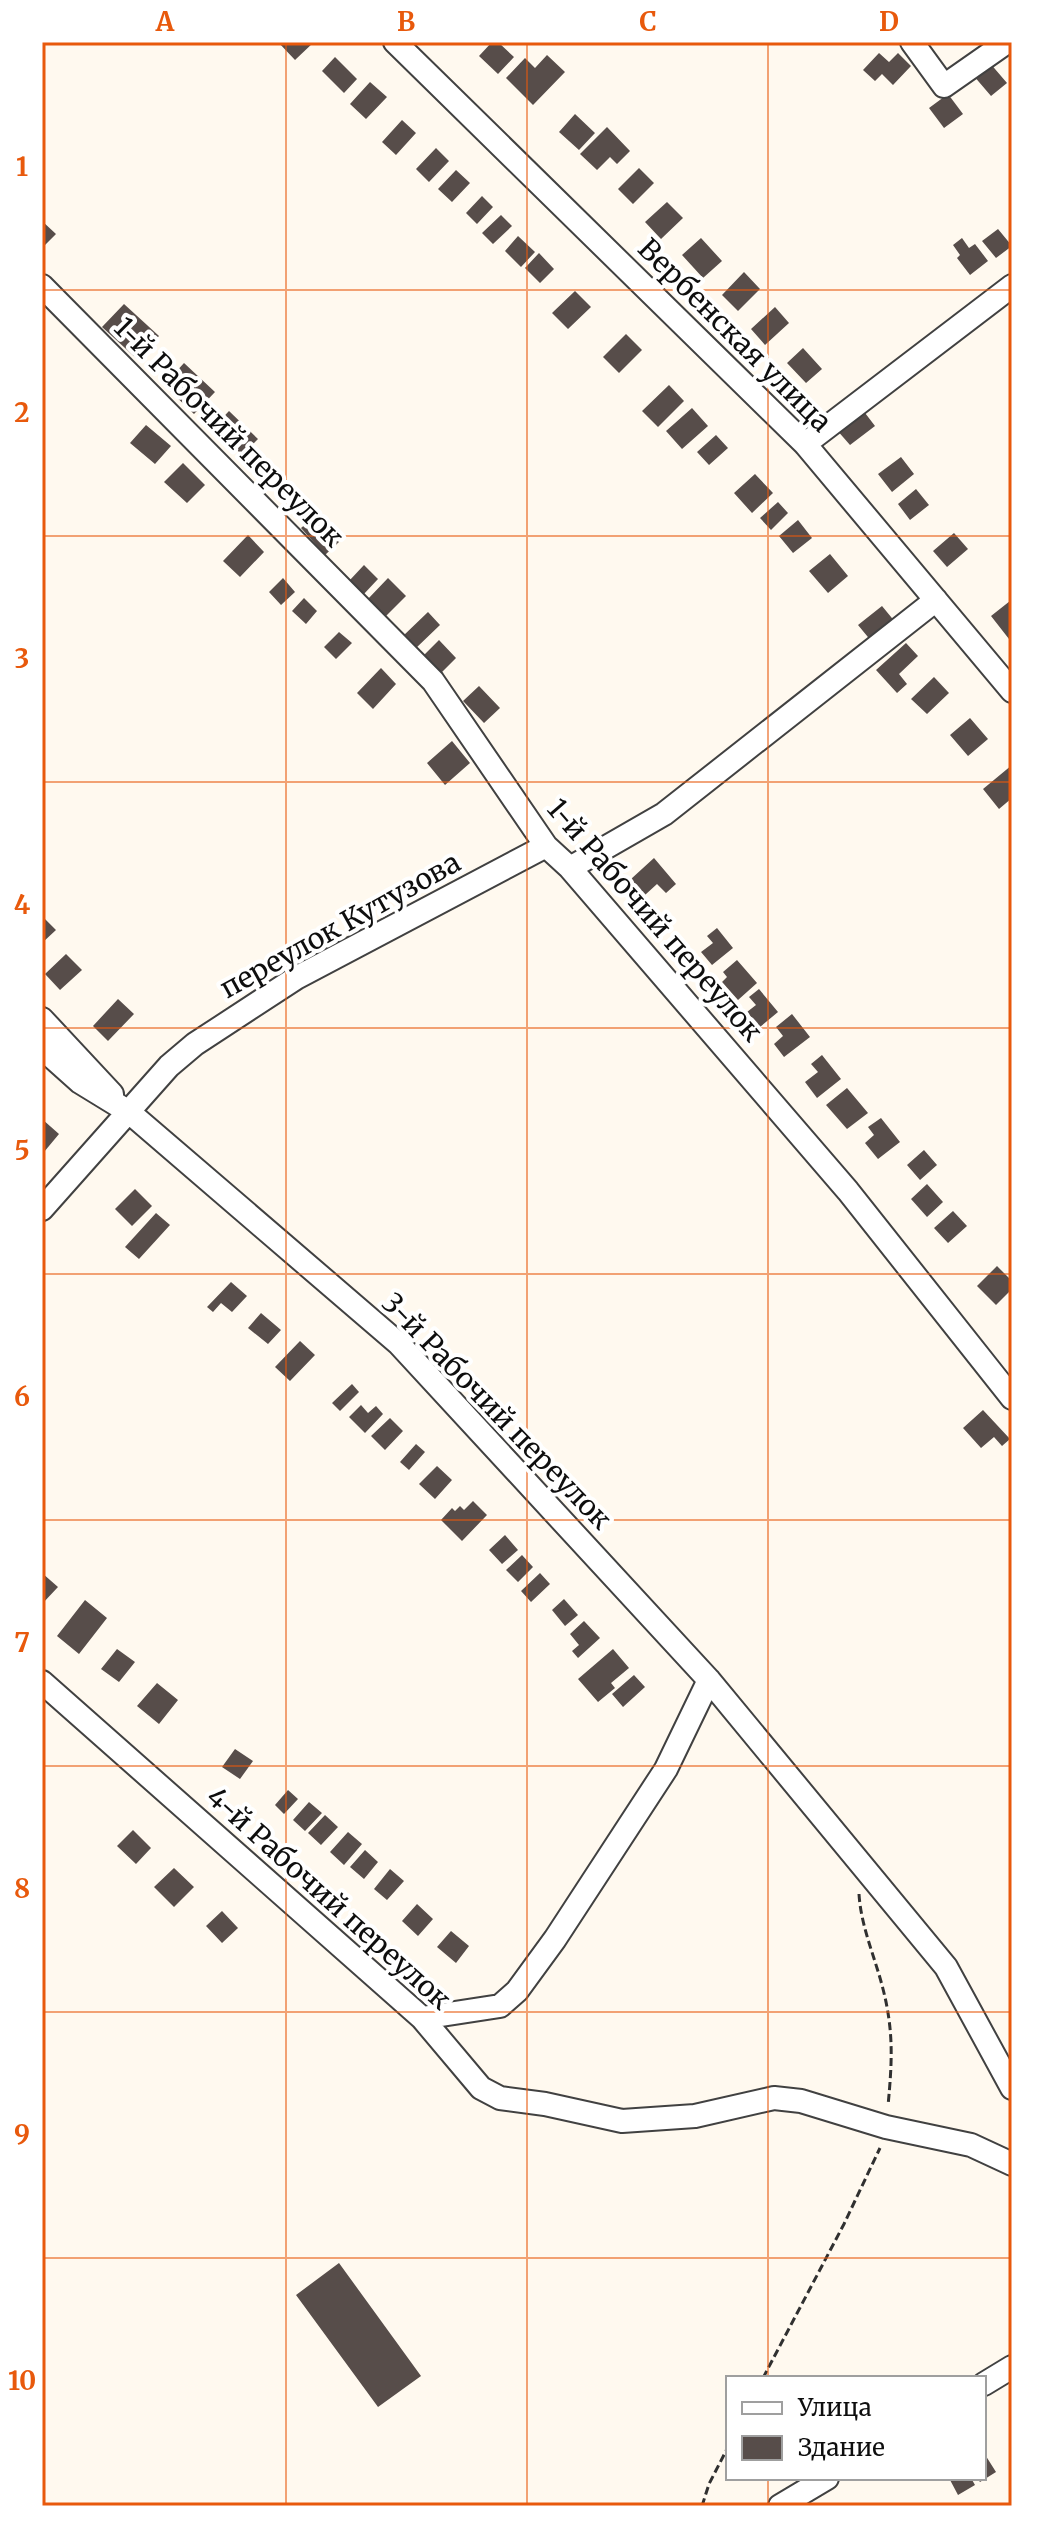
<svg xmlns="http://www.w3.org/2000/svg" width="1054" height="2548" font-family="Merriweather,serif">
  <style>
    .building { fill: #574d4a }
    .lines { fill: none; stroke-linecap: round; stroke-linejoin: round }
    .minor-casing { stroke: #414141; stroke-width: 26 }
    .path { stroke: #303030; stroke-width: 3; stroke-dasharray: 8 4; stroke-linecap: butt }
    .minor { stroke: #fff; stroke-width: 22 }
    .grid { fill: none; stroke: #e8590c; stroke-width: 2; stroke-opacity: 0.55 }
    .labels { text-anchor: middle; stroke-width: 8; stroke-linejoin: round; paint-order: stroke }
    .street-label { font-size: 28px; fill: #0e0e0e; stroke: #fff }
    .neatline { fill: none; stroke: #e8590c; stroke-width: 3 }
    .grid-label { font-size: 26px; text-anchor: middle; font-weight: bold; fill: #e8590c }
  </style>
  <rect width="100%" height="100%" fill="#fff9ef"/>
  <path class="building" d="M278,42H314L295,60Z
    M492,42H498L514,57L498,74L479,56Z
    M879,53L889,62L898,53L911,66L893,85L882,74L875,81L863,70Z
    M547,55L565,72L533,105L506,78L525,58L535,68Z
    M335,57L357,79L344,93L322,71Z
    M989,62L1007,83L991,96L973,75Z
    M370,82L387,97L366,119L350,104Z
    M948,94L963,114L944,128L929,108Z
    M575,114L595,133L579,150L559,132Z
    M402,120L416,133L396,155L382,142Z
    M607,127L630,151L617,164L610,157L597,170L580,154Z
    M436,148L449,161L429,182L416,169Z
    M639,168L654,183L633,204L618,189Z
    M456,170L470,183L452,202L438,189Z
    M482,196L493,207L477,224L466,213Z
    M667,202L683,218L661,239L645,222Z
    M501,215L512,226L493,244L482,233Z
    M42,221L56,234L42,248Z
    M998,229L1012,246L996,258L982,241Z
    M518,236L535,252L521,267L505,251Z
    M701,238L722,261L703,278L682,255Z
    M962,238L969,248L975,244L988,261L970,275L957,258L960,255L953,245Z
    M539,253L554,269L540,283L525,268Z
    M744,272L760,289L738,311L722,295Z
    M575,291L591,307L568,329L552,313Z
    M124,304L159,336L137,359L102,327Z
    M775,307L789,323L765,345L751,329Z
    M626,334L642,350L619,373L603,357Z
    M803,348L822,369L806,383L787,363Z
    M184,363L215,392L194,414L164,385Z
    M669,385L684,401L658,427L642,411Z
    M692,408L708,426L682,449L666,431Z
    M862,409L875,426L850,445L836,429Z
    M229,411L258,439L242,455L214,427Z
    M146,425L171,446L155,464L130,443Z
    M716,435L728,448L709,465L697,452Z
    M901,457L914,474L892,492L878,474Z
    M183,463L205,485L187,503L164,482Z
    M755,474L773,493L752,513L734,493Z
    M916,489L929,505L910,520L898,504Z
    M778,502L788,513L771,530L760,518Z
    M315,516L339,542L325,555L301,528Z
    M798,520L812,538L793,553L779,536Z
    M954,533L968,549L947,567L933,551Z
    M248,535L264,552L240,577L223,561Z
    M830,554L848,576L828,593L809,571Z
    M364,565L378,579L363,595L349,581Z
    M283,578L295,592L281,605L269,592Z
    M388,578L406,596L385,617L367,600Z
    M304,598L317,611L306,624L292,611Z
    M1010,601L1012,637L1009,639L991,616Z
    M882,606L896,623L872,642L858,625Z
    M428,612L440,625L415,649L403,636Z
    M339,632L352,643L336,659L324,647Z
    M439,640L456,658L441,673L424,655Z
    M906,643L918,656L899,674L907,684L897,693L876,670Z
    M381,668L396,684L373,709L357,693Z
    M934,677L949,693L927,714L911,699Z
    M479,686L500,708L484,723L463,701Z
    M970,718L988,739L968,756L950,735Z
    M452,741L470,763L445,785L427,763Z
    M1012,765V798L999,809L983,789Z
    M654,858L676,884L666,893L657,884L645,895L631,879Z
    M42,916L56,930L42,943Z
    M717,928L733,948L712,965L701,952L713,943L707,936Z
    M66,954L82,970L60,990L45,974Z
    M737,960L757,983L738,1000L722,982L727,977L723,972Z
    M759,989L778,1012L760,1027L747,1012L756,1005L749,997Z
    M118,999L134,1014L108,1041L93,1026Z
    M792,1014L810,1037L784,1057L774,1044L783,1036L776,1027Z
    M822,1055L841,1079L817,1098L805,1082L818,1072L811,1064Z
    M847,1088L868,1113L847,1129L826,1105Z
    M881,1118L900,1142L878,1159L865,1143L874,1135L868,1127Z
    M42,1119L59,1134L44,1152L42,1150Z
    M924,1150L937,1165L920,1180L907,1165Z
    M927,1184L943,1202L927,1217L911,1199Z
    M135,1189L152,1206L132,1226L115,1209Z
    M953,1211L967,1226L948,1243L934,1228Z
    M156,1213L170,1225L139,1259L125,1247Z
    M997,1266L1012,1281V1289L996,1305L977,1286Z
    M231,1282L247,1296L232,1312L221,1303L213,1312L207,1307Z
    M261,1313L281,1330L268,1344L248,1328Z
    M300,1341L315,1355L290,1381L275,1367Z
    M352,1384L359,1392L340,1411L332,1403Z
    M361,1405L368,1413L376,1406L383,1414L365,1433L349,1417Z
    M983,1410L1010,1439L1002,1446L994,1437L981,1448L963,1428Z
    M390,1418L403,1431L385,1450L371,1436Z
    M416,1444L425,1452L409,1470L400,1462Z
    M437,1466L452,1480L435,1499L419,1484Z
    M473,1501L487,1515L462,1541L441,1520L452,1508L455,1511L460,1506L464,1510Z
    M505,1535L518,1550L502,1564L489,1550Z
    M522,1555L533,1567L518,1582L506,1570Z
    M42,1573L58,1587L42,1604Z
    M540,1573L550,1584L531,1602L521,1591Z
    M564,1599L578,1615L565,1626L552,1610Z
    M85,1600L107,1618L79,1654L57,1636Z
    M584,1621L600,1638L578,1658L572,1651L579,1645L570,1634Z
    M117,1649L135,1662L119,1682L101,1669Z
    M613,1649L629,1668L611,1683L615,1688L598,1702L578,1679Z
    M634,1675L645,1687L623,1707L612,1694Z
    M157,1683L178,1700L159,1724L137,1706Z
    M235,1749L253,1761L240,1779L222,1767Z
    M288,1790L298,1799L284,1814L275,1805Z
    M309,1802L322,1813L305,1831L293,1820Z
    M325,1815L338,1827L321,1845L308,1833Z
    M133,1830L151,1848L136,1864L117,1846Z
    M348,1832L362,1844L344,1865L330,1852Z
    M365,1850L378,1862L364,1879L350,1867Z
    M174,1868L194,1887L174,1907L154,1887Z
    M390,1869L404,1881L387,1900L374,1889Z
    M417,1904L433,1919L418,1936L402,1921Z
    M222,1911L238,1928L222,1943L206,1926Z
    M451,1931L469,1946L456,1963L437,1947Z
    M339,2263L421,2376L378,2407L296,2295Z
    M984,2453L996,2472L980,2482L977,2478H984Z
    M949,2478H971L975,2485L958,2495Z"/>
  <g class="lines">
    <g class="minor-casing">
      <path id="minor" d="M395,42L805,444L1012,691
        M912,42L944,86L1007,42
        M42,286L433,681L546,846L570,868L848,1191L1012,1398
        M805,444L1012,286
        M570,868L664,814L936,600
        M42,1019L112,1094
        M42,1048L80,1082L129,1112L399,1344L709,1680L946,1967L1012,2088
        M42,1209L169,1066L195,1044L296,978L546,846
        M42,1682L422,2018L481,2088L500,2098L545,2104L622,2121L695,2116L774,2098L801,2101L886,2127L971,2145L1012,2164
        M422,2018L500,2006L517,1991L555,1939L666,1769L709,1680
        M984,2384L1012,2367
        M780,2506L827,2478"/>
    </g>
    <path class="path" d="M859,1894C861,1927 875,1957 883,1989C894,2032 892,2063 888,2106
      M763,2378L844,2224L880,2148
      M702,2506L709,2484L728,2447"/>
    <use href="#minor" class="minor"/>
  </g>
  <path class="grid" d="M286,42V2506M527,42V2506M768,42V2378M42,290H1012M42,536H1012M42,782H1012M42,1028H1012M42,1274H1012M42,1520H1012M42,1766H1012M42,2012H1012M42,2258H1012M768,2478V2506"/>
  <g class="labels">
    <g class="street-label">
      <text transform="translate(735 335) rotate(45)" y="10">Вербенская улица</text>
      <text transform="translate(229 432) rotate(45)" y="10">1-й Рабочий переулок</text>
      <text transform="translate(655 920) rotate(49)" y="10">1-й Рабочий переулок</text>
      <text transform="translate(340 925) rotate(-29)" y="10">переулок Кутузова</text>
      <text transform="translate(497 1411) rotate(46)" y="10">3-й Рабочий переулок</text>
      <text transform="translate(329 1898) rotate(42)" y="10">4-й Рабочий переулок</text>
    </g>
  </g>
  <rect width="1054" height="2548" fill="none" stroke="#ffffff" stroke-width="88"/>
  <rect x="726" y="2376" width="260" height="104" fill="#ffffff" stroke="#9f9f9f" stroke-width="2"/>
  <rect x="742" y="2402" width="40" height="12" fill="#ffffff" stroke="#9f9f9f" stroke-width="2"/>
  <text x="798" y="2416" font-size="24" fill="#0e0e0e">Улица</text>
  <rect x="742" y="2436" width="40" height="24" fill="#574d4a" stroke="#9f9f9f" stroke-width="2"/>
  <text x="798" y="2456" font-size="24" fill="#0e0e0e">Здание</text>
  <rect x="44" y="44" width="966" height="2460" class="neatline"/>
  <g class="grid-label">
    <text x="165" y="31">A</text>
    <text x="406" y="31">B</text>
    <text x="648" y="31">C</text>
    <text x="889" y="31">D</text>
    <text x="22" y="176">1</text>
    <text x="22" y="422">2</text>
    <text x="22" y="668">3</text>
    <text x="22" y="914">4</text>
    <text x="22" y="1160">5</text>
    <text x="22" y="1406">6</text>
    <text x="22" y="1652">7</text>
    <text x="22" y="1898">8</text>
    <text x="22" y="2144">9</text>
    <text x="22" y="2390">10</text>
  </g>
</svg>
